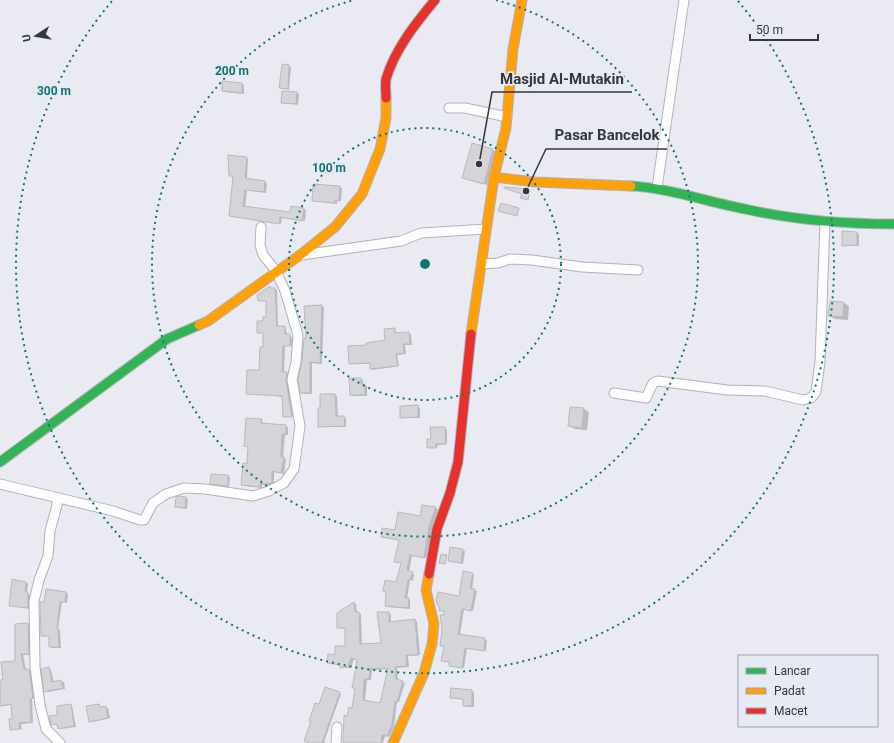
<svg xmlns="http://www.w3.org/2000/svg" width="894" height="743" font-family="Roboto,sans-serif">
  <style>
    .shadow { fill: #0003; fill-rule: evenodd }
    .building { fill: #d4d4d9; stroke: #b9b9be; fill-rule: evenodd }
    .lines { fill: none; stroke-linecap: round; stroke-linejoin: round }
    .street-casing { stroke: #b1b2b7; stroke-width: 11 }
    .fast-casing { stroke: #b1b2b7; stroke-width: 11 }
    .slow-casing { stroke: #b1b2b7; stroke-width: 11 }
    .jam-casing { stroke: #b1b2b7; stroke-width: 11 }
    .street { stroke: #fcfcfd; stroke-width: 9 }
    .fast { stroke: #30b455; stroke-width: 9 }
    .slow { stroke: #ff9f0a; stroke-width: 9 }
    .jam { stroke: #e5322d; stroke-width: 9 }
    .ring { fill: none; stroke: #0f766e; stroke-width: 2; stroke-dasharray: 2 4 }
    .centre { fill: #0f766e; stroke: #e6eaf5; stroke-width: 2 }
    .ring-label { font-size: 12px; text-anchor: middle; font-weight: bold; fill: #0f766e; stroke: #e6eaf5; stroke-width: 3.5; stroke-linejoin: round; paint-order: stroke }
    .leader { fill: none; stroke: #35373b; stroke-width: 1.5 }
    .callout-dot { fill: #35373b; stroke: #e6eaf5; stroke-width: 1.5 }
    .callout-label { font-size: 15px; text-anchor: middle; font-weight: bold; fill: #35373b; stroke: #e6eaf5; stroke-width: 3.5; stroke-linejoin: round; paint-order: stroke }
  </style>
  <rect width="100%" height="100%" fill="#eaebf2"/>
  <path class="shadow" d="M283,66L291,67L289,90L280,88Z
    M223,82L242,84L244,85V94L225,92L223,91Z
    M297,93L299,94L298,105L282,102Z
    M492,150L495,151L487,185L465,179Z
    M246,158L248,159L247,179L267,183L266,193L247,190L245,207L291,213L304,209L306,210L305,221L282,218L281,224L230,216L234,177L230,175Z
    M314,185L342,188L341,201H337V204L313,201Z
    M856,233L859,234V246L843,245Z
    M270,287L277,290L278,327L286,328L287,335L292,337V346H285L284,373L289,374L288,382L294,417L284,416L283,397L247,393L260,371L264,348V334L258,332L267,318V301H259L258,296Z
    M830,302L844,303L849,306L848,320L835,319L829,316Z
    M322,306L324,307L322,364L312,363V394H304L301,392L307,339Z
    M395,329L397,334H411L412,345H405L406,354L397,355L399,366L373,370L371,369V364H350L368,346L386,341Z
    M361,379L363,380V385L367,386V396H353L351,395Z
    M321,395L337,396L338,417L346,418V427L319,426Z
    M418,406L420,408V418L401,417Z
    M571,408L584,409L589,412L587,430L575,429L569,426Z
    M261,420L263,424L288,427V435H285L283,458L286,459L284,474L274,472V484L272,485H262V488L245,486L242,485L247,465L249,447L245,446Z
    M432,428L447,429V444L438,445L437,448L428,447L432,440Z
    M228,476L230,477L229,487L213,484Z
    M186,498L188,499L187,509L176,507Z
    M435,508L438,509L426,558L412,556L409,572L414,574L413,581L410,580L407,599L410,600V609L388,607L386,606L387,592L384,591L397,583L402,564L395,561L400,541L382,537L396,531Z
    M451,548L465,551L463,564L449,561Z
    M472,574L474,575L472,590L477,591L473,611L464,609L460,635L487,640L486,651L467,648L464,668L452,666L450,662L442,660L445,647L441,645L445,611L441,610L460,597Z
    M26,582L28,584L27,593L30,595V609L10,605Z
    M66,593L68,594L67,603L62,602L58,629L60,630L61,648H52L50,647V636L42,635L45,603Z
    M354,603L356,604L357,613L361,614L362,645L382,644L389,613L391,615V623L414,620L417,621L420,655L408,656L409,667L397,668L398,681L405,683L399,702H397L394,727L389,737L385,736L383,743H347L348,717L353,709L356,689L353,687L358,660L354,659L351,668H343L341,665L328,663L346,647V629L338,628V614ZM389,669L381,704L365,701L367,680H371L372,670Z
    M28,624L30,626L31,655H23L26,670L31,671L35,699H32L33,723L21,724L22,729L13,730L11,729L14,720L12,705L0,706V681L4,680L16,662V625Z
    M49,668L51,670L54,683L64,682L65,689L48,692L45,691Z
    M452,689L474,692V707H466L464,706V700L451,697Z
    M339,693L341,694L324,742L326,743H310L305,741L316,704L319,705Z
    M71,705L72,706L76,727L60,729L58,725L52,724Z
    M99,705L102,708H108L110,718L92,722L90,721Z"/>
  <path class="building" d="M282,64L289,65L288,89L279,88Z
    M222,81L242,83V93L222,91Z
    M282,91L297,92L296,104L281,103Z
    M472,143L493,149L484,184L462,178Z
    M228,155L247,157L245,178L265,181L264,192L245,190L243,206L290,212L291,206L304,208L302,221L280,217L279,224L229,216L233,176H229Z
    M313,184L340,186L339,201L335,200V203L312,201Z
    M504,187L530,189L528,200L520,198L522,194L504,188Z
    M501,203L519,208L517,216L498,211Z
    M842,231L857,232V245L842,246Z
    M270,286V288H275L277,326H285V334H290V346H283L282,372H287L286,380L292,417H283L282,396L246,394L247,370H259L260,347H263V333H257V321H263V317H266V301H258L257,295Z
    M830,301L844,302L843,317L828,316Z
    M322,305L320,363L310,362V393H300L298,379L302,363L304,338H306L304,306Z
    M395,328V333L409,332L410,344H403L404,353L396,354L398,366L370,369V363L349,364L348,346L367,345L366,343L385,340L384,329Z
    M349,378H361V384H365V395H350Z
    M320,394H335L336,416H344L345,426L318,427V408H320Z
    M418,405V417L400,418V406Z
    M570,407L584,408L582,428L568,426Z
    M246,418L262,419L261,423L286,425V434H282L281,457H284L281,473L272,471V483L260,484V487L241,485L243,463L247,464L248,447L244,446Z
    M430,427H445L446,444H436V448H427V439H431Z
    M211,474L228,475V486L210,484Z
    M179,496L186,497L185,508L175,507L176,497Z
    M422,505L436,507L429,527L424,558L410,555L407,570L413,572L410,580H408L405,598H409L408,608L385,606L386,592L383,591L385,580L396,582L401,563L394,562L399,540L381,537L382,528L395,530L398,512L420,516Z
    M450,547L463,549L461,563L448,561Z
    M441,554L447,555L445,564L439,563Z
    M463,571L473,573L470,588L475,589L471,611L462,609L458,634L485,638L484,651L465,648L462,668L449,666V662L441,661L444,646H440L442,629L440,615H444V611H439L440,607L438,606L436,600L438,592L459,596Z
    M12,579L26,582L25,592H28V608L9,606Z
    M46,589L66,592L65,602H60L57,628H58L59,647H49V636H41L40,602H44Z
    M354,602L355,612H359L360,644L381,643L377,612H389V622L415,619L418,655H406L407,666L395,667L396,679L403,681L397,702L395,701L392,725L387,736L382,735L381,743H343L344,715L347,716L349,707L352,708L355,688H352L357,660L351,658L348,667L340,668V665L327,663L328,654L335,655V646H345V628H337V613ZM388,668L380,703L363,700L364,679H369L370,669Z
    M28,623L29,654H21L24,669H29L33,698L30,699L31,722L19,723L20,729L10,730L9,719H12L11,704L0,706V680H3L1,662L15,661V624Z
    M49,667L52,682L61,680L63,688L44,692L41,669Z
    M325,687L340,692L322,743H309L304,741L311,721H309L315,703L319,704Z
    M451,688L472,690V706H463V699L450,698Z
    M71,704L74,726L58,729L57,724L51,725L49,716L57,715V706Z
    M99,704L100,707L106,706L108,718L89,722L86,706Z"/>
  <g class="lines">
    <g class="street-casing">
      <path id="street" d="M449,108H465L507,117
        M657,188L684,0
        M302,255L401,241L421,233L486,229
        M481,264L498,263L510,259L532,260L582,267L638,270
        M614,393L646,398L653,383L658,381L727,390L765,391L803,400L811,398L816,392L820,362L825,222
        M0,484L113,511L140,520H144L153,503L166,494L184,488L205,489L253,496L269,491L284,483L294,469L300,426L292,379L296,362L298,335L285,291L276,271L263,255L260,245L261,227
        M57,499V505L50,531L48,556L39,580L34,601L35,667L40,705L46,729L60,743
        M336,743L337,727"/>
    </g>
    <g class="fast-casing">
      <path id="fast" d="M631,186C670,188 707,202 745,209C794,220 844,224 894,224
        M0,462L167,339L199,325"/>
    </g>
    <g class="slow-casing">
      <path id="slow" d="M522,0L513,49L506,128L494,177L535,182L631,186
        M199,325L208,321L300,255L335,227L362,194L380,149L386,118V98
        M471,334L494,177
        M393,743L424,673L432,644L434,624L426,590L429,574"/>
    </g>
    <g class="jam-casing">
      <path id="jam" d="M386,98C386,92 385,85 386,79C395,49 416,23 435,0
        M429,574L437,529L450,493L458,462L471,334"/>
    </g>
    <use href="#street" class="street"/>
    <use href="#fast" class="fast"/>
    <use href="#slow" class="slow"/>
    <use href="#jam" class="jam"/>
  </g>
  <g class="ring">
    <circle cx="425" cy="264" r="136"/>
    <path d="M496 0A273 273 0 1 1 354 0"/>
    <path d="M738 1A409 409 0 1 1 112 1"/>
  </g>
  <circle cx="425" cy="264" r="6" class="centre"/>
  <g class="ring-label">
    <text x="232" y="75">200 m</text>
    <text x="54" y="95">300 m</text>
    <text x="329" y="172">100 m</text>
  </g>
  <path class="leader" d="M479 164L492 92H632M526 191L546 149H667"/>
  <g class="callout-dot">
    <circle cx="479" cy="164" r="4"/>
    <circle cx="526" cy="191" r="4"/>
  </g>
  <g class="callout-label">
    <text x="562" y="84">Masjid Al-Mutakin</text>
    <text x="607" y="140">Pasar Bancelok</text>
  </g>
  <rect x="738" y="655" width="140" height="72" fill="#e6eaf5" stroke="#9fa2ab"/>
  <rect x="746" y="668" width="20" height="6" fill="#30b455" stroke="#9fa2ab"/>
  <text x="774" y="675" font-size="12" fill="#35373b">Lancar</text>
  <rect x="746" y="688" width="20" height="6" fill="#ff9f0a" stroke="#9fa2ab"/>
  <text x="774" y="695" font-size="12" fill="#35373b">Padat</text>
  <rect x="746" y="708" width="20" height="6" fill="#e5322d" stroke="#9fa2ab"/>
  <text x="774" y="715" font-size="12" fill="#35373b">Macet</text>
  <g transform="translate(36 36) rotate(258)" stroke="#e6eaf5" stroke-width="3" paint-order="stroke">
  <path d="M0-3L7 15L0 10L-7 15Z" fill="#35373b"/>
  <text y="-6" font-size="11" font-weight="bold" text-anchor="middle" fill="#35373b">U</text>
  </g>
  <path d="M750 34v6h68v-6" fill="none" stroke="#35373b" stroke-width="2"/>
  <text x="756" y="34" font-size="12" fill="#35373b" stroke="#e6eaf5" stroke-width="3" paint-order="stroke">50 m</text>
</svg>
